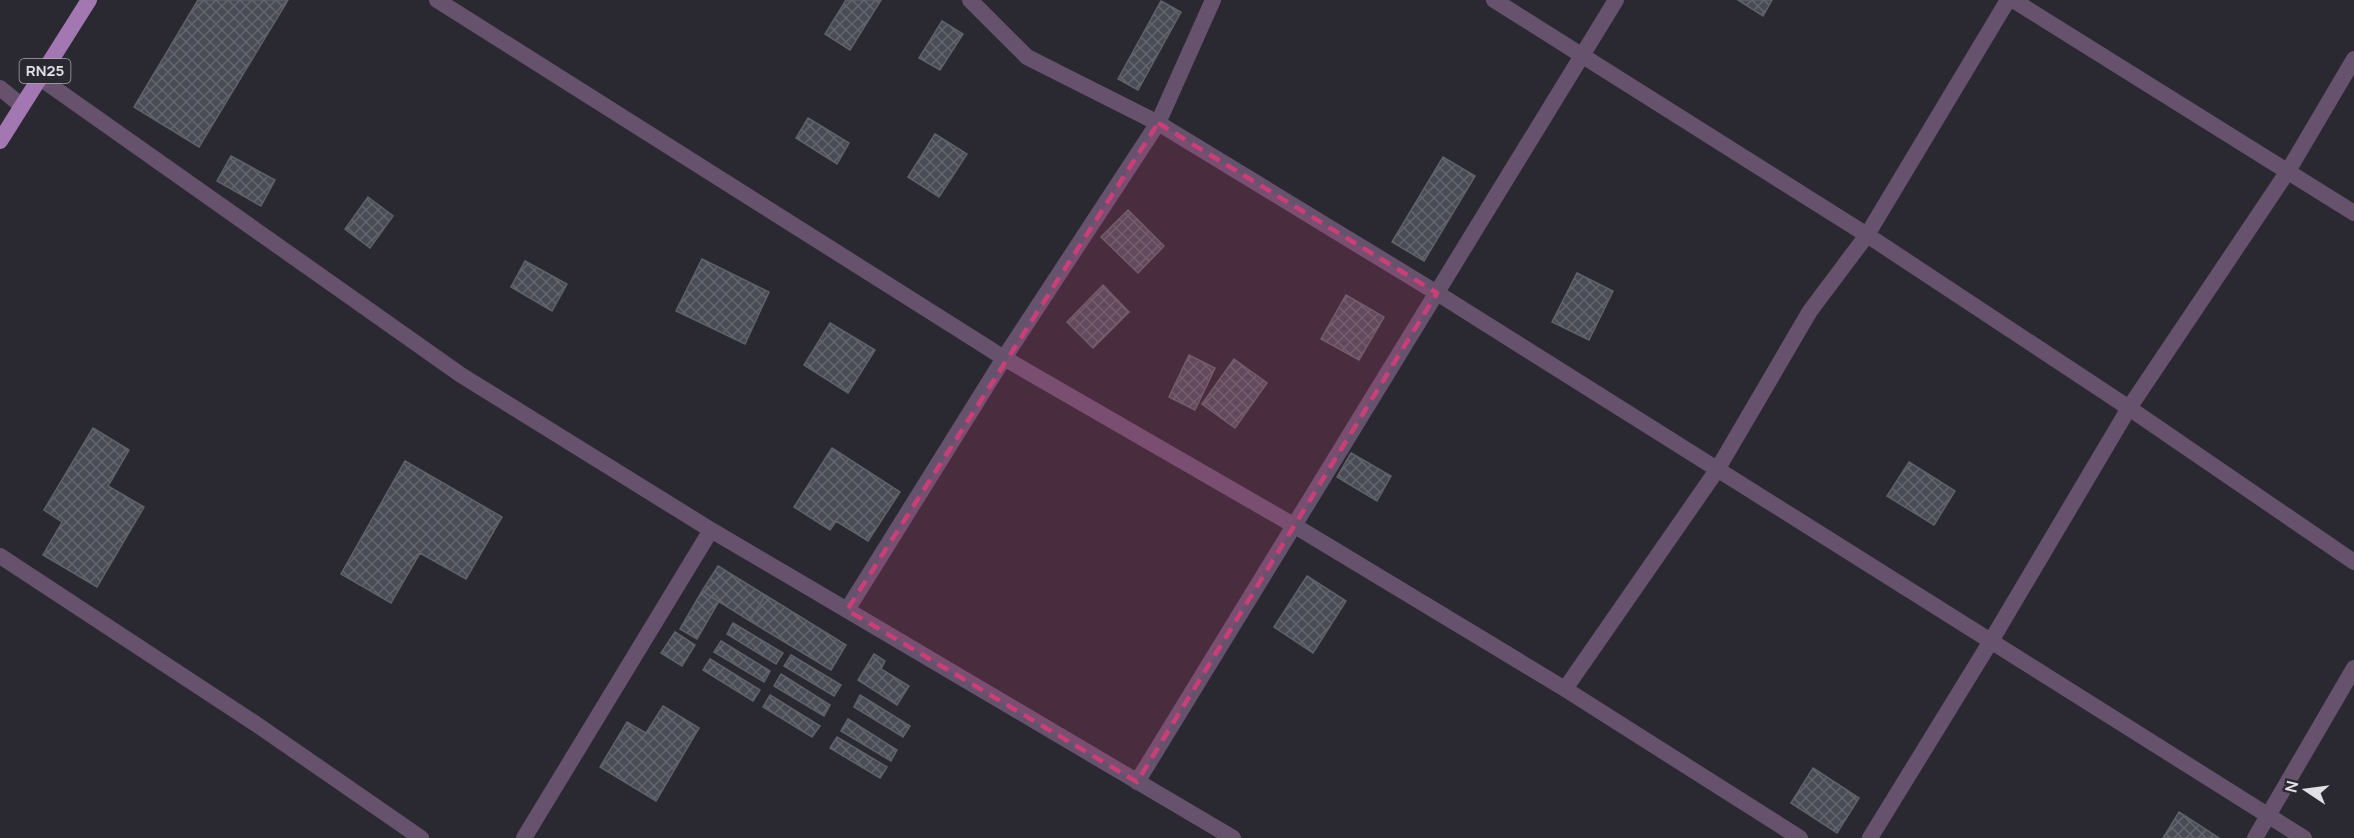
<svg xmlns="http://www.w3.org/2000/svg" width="2354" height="838" font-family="Manrope,sans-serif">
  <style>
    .building { fill: url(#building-cross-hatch); stroke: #60626b; stroke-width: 1.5 }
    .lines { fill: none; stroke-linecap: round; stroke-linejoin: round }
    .service { stroke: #67526e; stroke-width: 16 }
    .minor { stroke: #67526e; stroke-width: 16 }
    .primary { stroke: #a377b2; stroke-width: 16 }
    .marked { fill: #c84077; fill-opacity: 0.2; stroke: #c84077; stroke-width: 4.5; stroke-dasharray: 12 8; stroke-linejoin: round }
    .labels { text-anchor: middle; stroke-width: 4.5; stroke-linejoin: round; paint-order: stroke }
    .shield { fill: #2a2830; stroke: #aaa9af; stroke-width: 1.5 }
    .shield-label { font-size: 15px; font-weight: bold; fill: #e1e0e6 }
  </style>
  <defs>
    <pattern id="building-cross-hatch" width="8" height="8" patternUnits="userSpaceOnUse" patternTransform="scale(1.5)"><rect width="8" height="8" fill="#494c54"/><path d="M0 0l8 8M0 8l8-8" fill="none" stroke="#63666d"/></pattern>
  </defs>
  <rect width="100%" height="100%" fill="#2a2830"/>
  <path class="building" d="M198,0H288L199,147L134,107Z
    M846,0H881L850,50L825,34Z
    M1738,0H1772L1763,16Z
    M1161,1L1181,12L1138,90L1118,79Z
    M942,21L963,34L940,70L919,58Z
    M808,118L849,143L837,164L796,138Z
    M935,134L967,154L939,197L908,177Z
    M231,156L275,180L261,206L217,181Z
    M1443,157L1475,176L1424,261L1392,242Z
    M368,197L393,216L370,248L345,229Z
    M1128,210L1164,246L1138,273L1101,237Z
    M702,259L769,292L745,344L676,311Z
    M525,261L567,284L552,311L511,287Z
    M1577,273L1613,291L1589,340L1552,322Z
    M1103,285L1129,312L1093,348L1067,322Z
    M1346,295L1384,317L1359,360L1321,339Z
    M830,323L875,350L848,393L804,365Z
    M1189,355L1215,368L1195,410L1169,397Z
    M1234,359L1267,383L1235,428L1202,404Z
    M93,428L129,450L108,486L144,507L97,587L43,555L62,522L44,510Z
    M832,448L900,492L868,541L836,521L830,530L794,507Z
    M1351,453L1391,476L1377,501L1337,477Z
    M405,461L502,517L466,579L420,553L391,603L341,574Z
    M1909,462L1955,491L1934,525L1887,496Z
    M718,566L765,595L750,621L702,591Z
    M1307,576L1346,601L1313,653L1274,627Z
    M702,591L719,601L697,639L680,629Z
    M765,595L846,645L831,670L750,621Z
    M733,623L783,653L776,664L727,634Z
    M675,632L695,645L682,666L661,653Z
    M721,641L770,671L764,682L714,652Z
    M874,654L885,661L881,669L909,686L897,705L858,680Z
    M791,655L841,685L834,696L784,666Z
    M710,659L760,690L753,701L703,670Z
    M781,674L830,705L824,716L774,686Z
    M770,695L820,726L812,737L763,707Z
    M860,695L910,726L903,737L854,707Z
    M663,706L699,728L656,801L600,767L627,722L646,733Z
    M848,719L897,750L891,761L841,731Z
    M837,737L887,767L880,778L830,748Z
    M1813,768L1859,798L1837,833L1791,803Z
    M2179,812L2219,838H2163Z"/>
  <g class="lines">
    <path class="service" d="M0,88L22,106"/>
    <path class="minor" d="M437,0L1004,358L1158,123L1213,0
      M970,0L1027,57L1158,123L1437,293L2304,838
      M1494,0L1867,235L2129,408L2354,562
      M2013,0L2354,213
      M40,78L461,375L711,530L847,610L1004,358L1295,526L1565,689L1800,838
      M0,556L256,724L421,838
      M847,610L1233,838
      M1565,689L1717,470L1810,311L1867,235L2008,0
      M1137,782L1616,0
      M524,838L711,530
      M1870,838L1991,641L2129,408L2288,171L2354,59
      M2255,838L2354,668"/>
    <path class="primary" d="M0,141L89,0"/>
  </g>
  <path class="marked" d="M1158,123L1437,293L1137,782L847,610Z"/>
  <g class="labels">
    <rect class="shield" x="19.5" y="59" width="51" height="24" rx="4.5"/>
    <g class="shield-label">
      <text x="45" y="76">RN25</text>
    </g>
  </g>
  <g transform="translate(2306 790) rotate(283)" stroke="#2a2830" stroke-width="4.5" paint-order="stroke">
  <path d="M0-4.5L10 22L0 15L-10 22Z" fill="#e1e0e6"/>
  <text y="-9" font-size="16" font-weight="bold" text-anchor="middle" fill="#e1e0e6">N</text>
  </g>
</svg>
